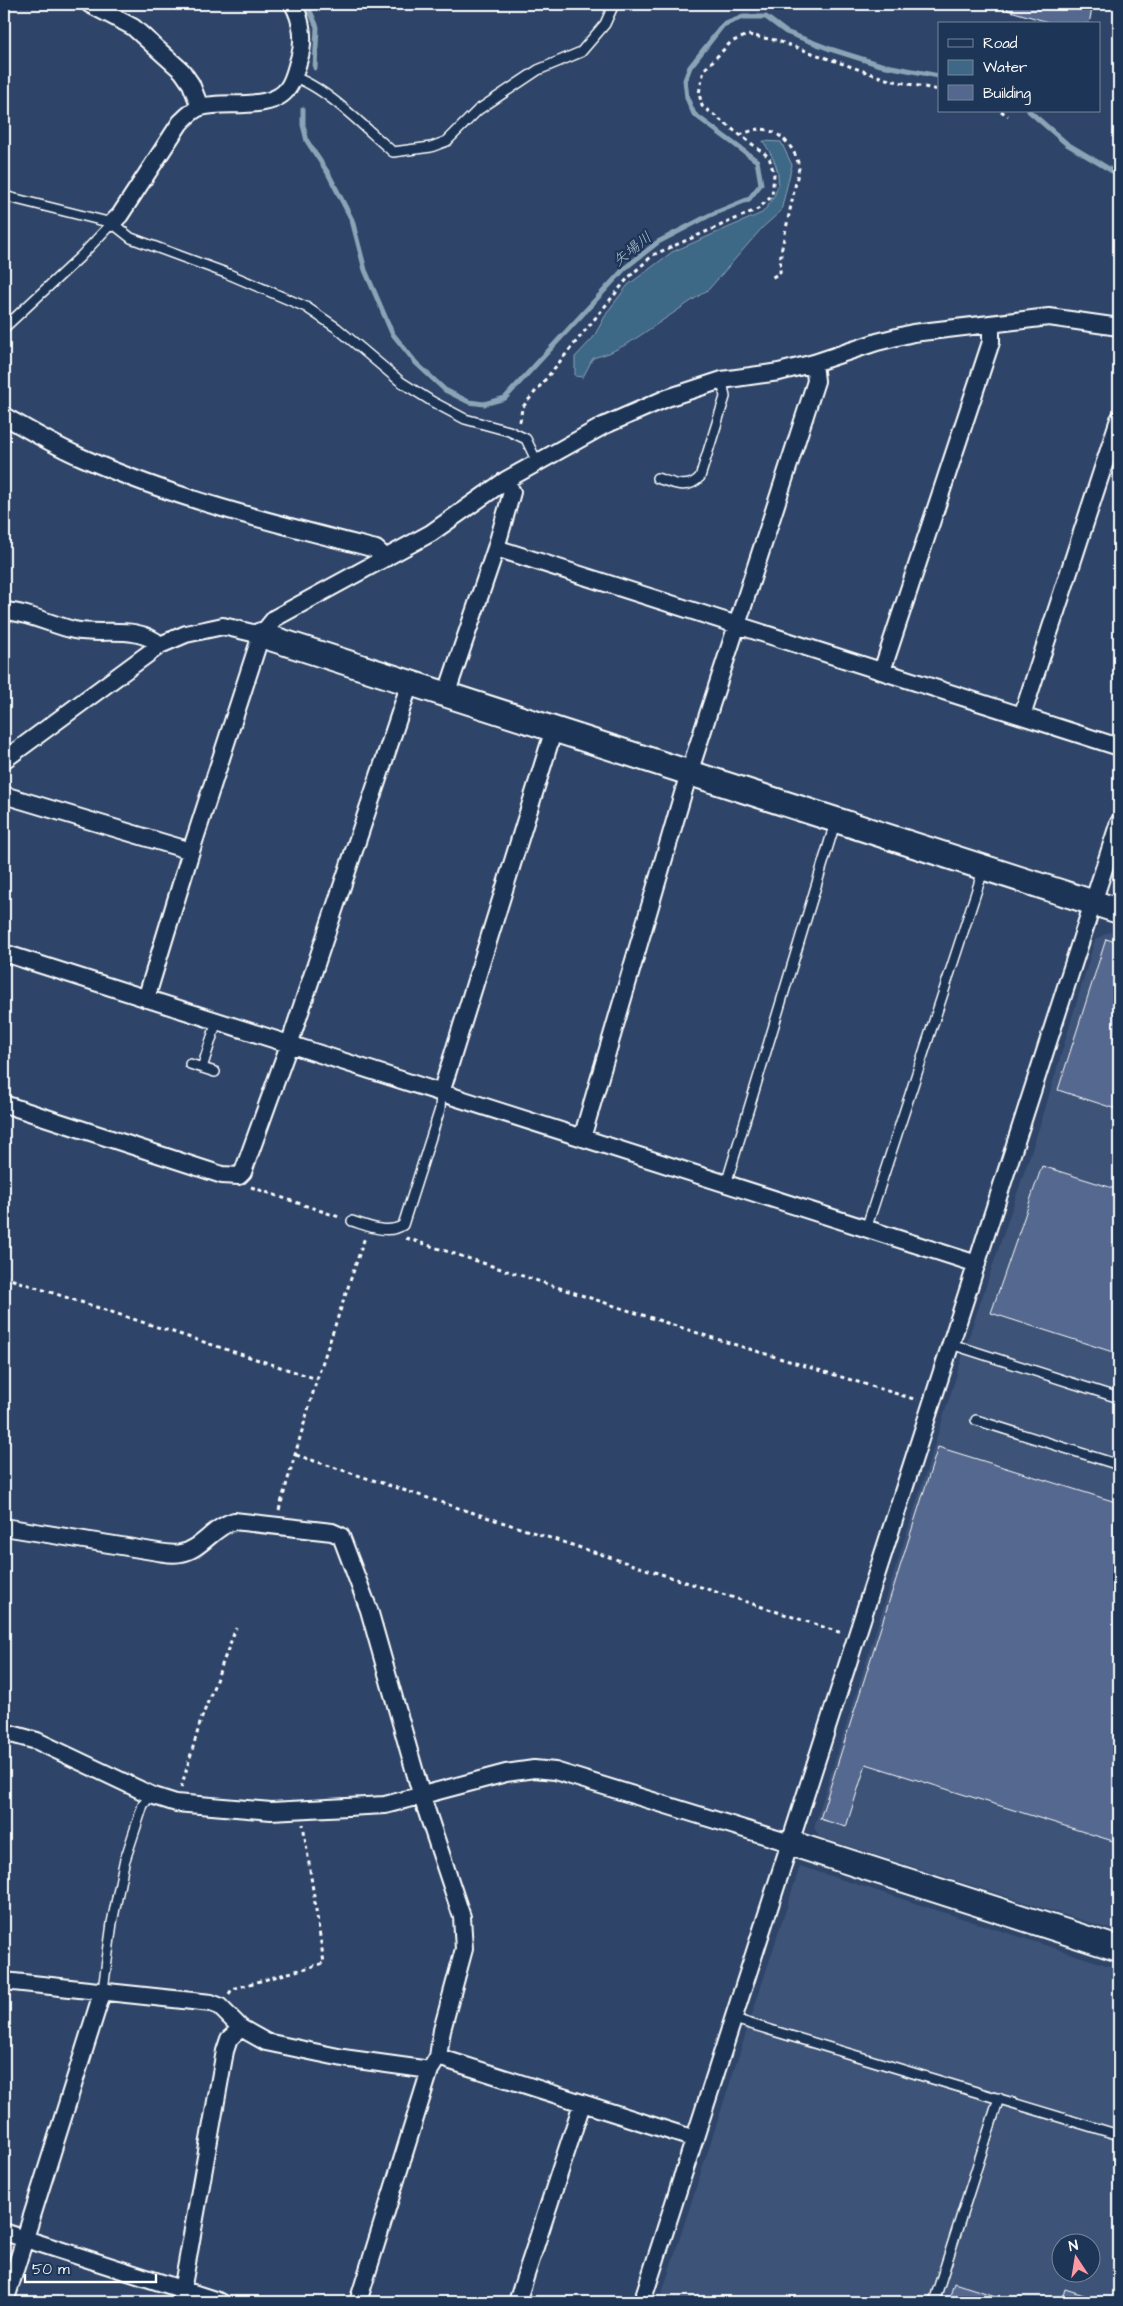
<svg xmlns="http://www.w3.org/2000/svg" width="1123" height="2306" font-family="'Architects Daughter','Klee One',sans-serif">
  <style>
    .built { fill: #3d5277; fill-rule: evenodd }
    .water { fill: #3e6886; stroke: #8ba4b6 }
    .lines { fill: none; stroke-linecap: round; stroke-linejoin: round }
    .stream { stroke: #8ba4b6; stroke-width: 5 }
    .building { fill: #54678f; stroke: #fff }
    .lane-casing { stroke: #fff; stroke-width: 12 }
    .street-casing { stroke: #fff; stroke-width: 20 }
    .secondary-casing { stroke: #fff; stroke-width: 28 }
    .path { stroke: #fff; stroke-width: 3; stroke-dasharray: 4 4; stroke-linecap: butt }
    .lane { stroke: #1d3557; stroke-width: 9 }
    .street { stroke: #1d3557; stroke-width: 16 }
    .secondary { stroke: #1d3557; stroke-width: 24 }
    .labels { text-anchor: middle; stroke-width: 4.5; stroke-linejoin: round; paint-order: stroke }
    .water-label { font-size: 15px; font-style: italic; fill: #b2c3cf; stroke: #1d3557 }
  </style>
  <rect width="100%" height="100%" fill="#2e4468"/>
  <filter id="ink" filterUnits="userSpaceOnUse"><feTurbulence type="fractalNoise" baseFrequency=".02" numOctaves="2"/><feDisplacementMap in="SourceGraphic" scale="10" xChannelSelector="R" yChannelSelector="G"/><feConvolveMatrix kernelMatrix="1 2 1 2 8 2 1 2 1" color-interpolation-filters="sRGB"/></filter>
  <g filter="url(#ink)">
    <path class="built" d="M1109,932L1119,935V1932L819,1837L814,1827L965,1348L1041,1122L1095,940Z
      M800,1866L1119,1969V2302H659ZM1060,2244H1090V2274H1060Z"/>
    <path class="water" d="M763,141L781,142L792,165L781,211L762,228L709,289L629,343L609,353L593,358L583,377L575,376V357L593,338L608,311L628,285L672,252L762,213C786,186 781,169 763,141Z"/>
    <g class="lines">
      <path class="stream" d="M307,4L317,27L315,68
        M303,109V125L307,141L328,173L352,220L365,270L392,333L416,363L445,390L469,402L484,404L505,398L625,268L658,242L710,215L749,199L761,184L757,161L694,114L687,98L685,80L690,67L723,25L743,17H766L786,32L830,49L881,65L939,76
        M1029,111L1067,144L1119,175"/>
    </g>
    <path class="building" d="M1009,4H1093L1089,24H1055L1007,10Z
      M1106,939L1119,943V1110L1058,1090Z
      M1042,1166L1119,1190V1354L991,1313Z
      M938,1447L1119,1503V1832L1116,1842L866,1764L846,1827L820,1819Z
      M954,2283L1015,2302H948Z
      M1065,2289L1106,2302H1061Z"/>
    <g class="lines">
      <g class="lane-casing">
        <path id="lane" d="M293,77C325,86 367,130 393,152L431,147L447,141L478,110L538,70L581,52L605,24L614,4
          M4,196L112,223L131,238L226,273L306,307L337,328L401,382L433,402L465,419L509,431L526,439L537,462
          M4,328L80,257L112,223
          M657,478C673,483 687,491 700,477L725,397L722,380
          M190,1064L215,1072
          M202,1068L217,1021
          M726,1184L836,820
          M352,1221C368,1226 388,1235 403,1225L440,1109L441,1093
          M866,1229L984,868
          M951,1344L1119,1398
          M976,1420L1119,1465
          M103,1990L112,1923L124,1863L143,1805L151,1795
          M734,2019L1119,2135
          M934,2302L999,2098"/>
      </g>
      <g class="street-casing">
        <path id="street" d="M89,4L133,27L182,71L191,84L200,107
          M112,223L120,215L180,123C185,118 193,109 201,107C224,100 272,112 288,88C294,80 296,68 299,59C305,41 302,20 293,4
          M4,416C29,430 55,446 81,457C175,499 277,524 376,549L386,558
          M496,548L1119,747
          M4,611C27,612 52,625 74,630C103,636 137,624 160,645
          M882,671L991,342V324
          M446,695L496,548L512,492L506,480
          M1022,716L1119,419
          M4,760L160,645L186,634L223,626L261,635
          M4,795L191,851L146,999
          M191,851L261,635L275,618L431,533L506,480L603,426L667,398L722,380L779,372L814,363L877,342L913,333L1049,317L1119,327
          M4,953L977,1264
          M441,1093L554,729
          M4,1104L222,1175L239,1176L243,1172L289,1045L410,683
          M582,1138L689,773L816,381L814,363
          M4,1527L158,1552C165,1553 174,1555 181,1553C201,1550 213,1527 234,1521L332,1532L341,1536L369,1610L422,1797L462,1917L464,1949L442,2030L438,2057L430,2070L358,2302
          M4,1732L37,1741L151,1795L176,1803L271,1811L385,1805L506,1773L534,1769L555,1771L790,1843
          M4,1981L211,2003L219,2006L241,2028L266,2042L343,2058L430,2070
          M438,2057L695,2139
          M4,2232L221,2302
          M5,2302L103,1990
          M180,2302L225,2051L229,2039L241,2028
          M517,2302L582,2104
          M642,2302L1119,822"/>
      </g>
      <g class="secondary-casing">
        <path id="secondary" d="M261,635L1119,911
          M790,1843L1119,1949"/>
      </g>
      <path class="path" d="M1001,111L1008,116
        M740,135C746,133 754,129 760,129C780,129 797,150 799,168L781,252L780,273L769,279
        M520,422L522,408L628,278L653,255L758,209L772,196L774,174L769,157L702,106L699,93L704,70L731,42L748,35L775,40L889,80L939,90
        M251,1187L342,1218
        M406,1238L710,1337L917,1400
        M4,1277L317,1379
        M296,1455L842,1633
        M279,1510L317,1379L365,1237
        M181,1788L201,1720L236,1628
        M229,1994L232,1989L324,1963L303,1824"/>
      <use href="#lane" class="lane"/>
      <use href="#street" class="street"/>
      <use href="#secondary" class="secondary"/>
    </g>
  </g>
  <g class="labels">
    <g class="water-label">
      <text transform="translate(632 249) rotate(-39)" y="5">矢場川</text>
    </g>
  </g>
  <rect width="1123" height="2306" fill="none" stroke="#1d3557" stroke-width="20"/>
  <rect x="10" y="10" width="1103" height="2286" fill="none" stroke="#fff" stroke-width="2" filter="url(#ink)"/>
  <rect x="938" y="22" width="162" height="90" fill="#1d3557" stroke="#77869a"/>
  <rect x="948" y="39" width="25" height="8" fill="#1d3557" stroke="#77869a"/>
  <text x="983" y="48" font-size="15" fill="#ffffff">Road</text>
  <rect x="948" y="60" width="25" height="15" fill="#3e6886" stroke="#77869a"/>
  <text x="983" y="72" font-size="15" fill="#ffffff">Water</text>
  <rect x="948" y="85" width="25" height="15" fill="#54678f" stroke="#77869a"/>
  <text x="983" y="98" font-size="15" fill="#ffffff">Building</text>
  <g transform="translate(1076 2258) rotate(348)"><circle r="24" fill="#1d3557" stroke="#77869a"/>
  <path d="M0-4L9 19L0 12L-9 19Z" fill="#ff9aa2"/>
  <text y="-8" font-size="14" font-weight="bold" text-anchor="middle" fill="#ffffff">N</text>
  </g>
  <path d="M25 2274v8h131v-8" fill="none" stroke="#ffffff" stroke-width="2.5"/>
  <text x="32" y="2274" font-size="15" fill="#ffffff" stroke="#1d3557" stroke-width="4" paint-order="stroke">50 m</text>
</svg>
